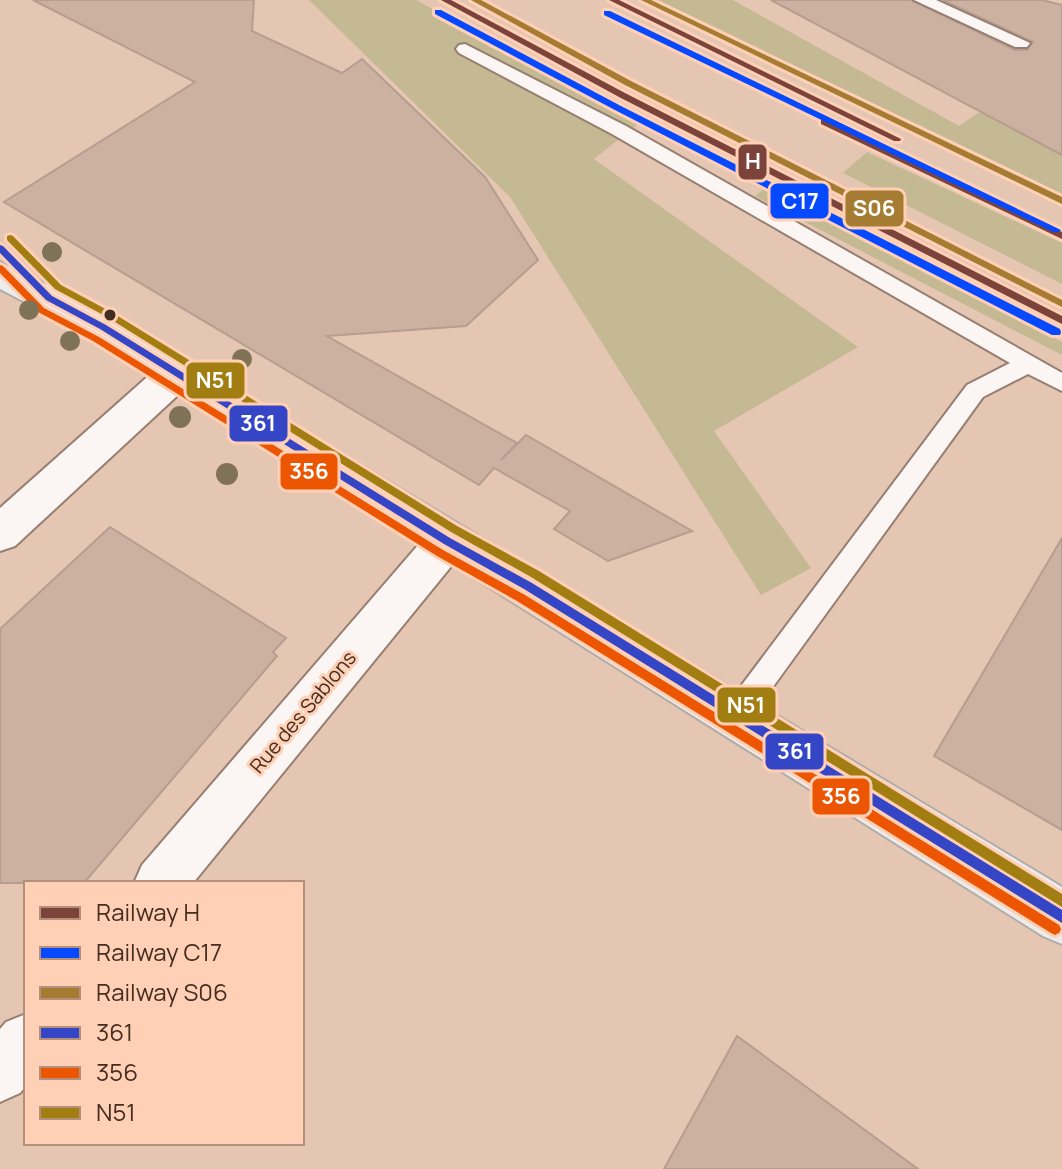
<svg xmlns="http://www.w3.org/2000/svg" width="1062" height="1169" font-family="Manrope,sans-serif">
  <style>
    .green { fill: #c4b992 }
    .building { fill: #ccb1a0; stroke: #b69d8f; stroke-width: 2 }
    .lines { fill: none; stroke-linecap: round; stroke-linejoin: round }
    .lane-casing { stroke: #967e70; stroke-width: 4 }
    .street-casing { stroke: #967e70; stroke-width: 4 }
    .primary-casing { stroke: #b2aca7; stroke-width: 4 }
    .lane { fill: #fbf6f4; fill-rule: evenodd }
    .street { fill: #fbf6f4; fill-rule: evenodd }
    .primary { fill: #ececec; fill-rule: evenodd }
    .bus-1-casing { stroke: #ffd0b5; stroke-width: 6 }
    .bus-2-casing { stroke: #ffd0b5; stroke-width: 6 }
    .bus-3-casing { stroke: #ffd0b5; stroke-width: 6 }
    .bus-1 { fill: #3445c6; fill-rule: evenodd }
    .bus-2 { fill: #ec5603; fill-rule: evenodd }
    .bus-3 { fill: #a27e12; fill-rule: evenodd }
    .rail-1-casing { stroke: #ffd0b5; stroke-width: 6 }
    .rail-2-casing { stroke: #ffd0b5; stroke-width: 6 }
    .rail-3-casing { stroke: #ffd0b5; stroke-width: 6 }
    .rail-1 { fill: #7b4339; fill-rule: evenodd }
    .rail-2 { fill: #0749ff; fill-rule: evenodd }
    .rail-3 { fill: #a57c31; fill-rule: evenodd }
    .tree { fill: #807257 }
    .bus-dot { fill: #442e21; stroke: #ffd0b5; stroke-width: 3 }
    .labels { text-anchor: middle; stroke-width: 6; stroke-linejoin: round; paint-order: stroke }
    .street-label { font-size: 20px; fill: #442e21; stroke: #ffd0b5 }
    .line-badge { stroke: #ffd0b5; stroke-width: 3 }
    .badge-label { font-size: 22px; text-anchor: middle; font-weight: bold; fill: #fff }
  </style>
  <rect width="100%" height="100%" fill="#e5c6b3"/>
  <path class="green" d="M309,0H416L642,121L594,159L858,347L714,431L811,568L761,595L510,197Z
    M645,0H733L959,126L981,111L1062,154V202Z
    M867,152L1062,243V284L843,173Z
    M766,187L1062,342V355L755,196Z"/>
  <path class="building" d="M33,0H254L252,31L342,73L362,59L485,177L538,260L466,326L327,336L517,443L501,460L526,435L692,531L608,561L554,529L570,511L494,468L479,485L4,202L195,82Z
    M771,0H911L1015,50H1027L1033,42L943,0H1042L1062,5V155Z
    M110,527L286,638L273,652L277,656L84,883H0V629Z
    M1062,538V830L934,756Z
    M737,1036L918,1169H664Z"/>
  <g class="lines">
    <g class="lane-casing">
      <path id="lane" d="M914,0H936L1030,43L1027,47H1015Z
        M465,44L626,126L1062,373V391L1028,374L983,397L746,724L736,728L726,724L722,715L726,706L967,385L1010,363L612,134L459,53L456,49L459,45Z"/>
    </g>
    <g class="street-casing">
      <path id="street" d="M177,359L191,363L196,373L191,383L15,546L0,551V508L163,363Z
        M447,524L462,529L468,541L462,553L193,883H134L142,865L432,529Z
        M26,1014V1086L20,1093L0,1102V1029L6,1022Z"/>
    </g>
    <g class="primary-casing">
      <path id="primary" d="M0,262L116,318L1062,887V944L1043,936L90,336L0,289Z"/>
    </g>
    <use href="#lane" class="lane"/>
    <use href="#street" class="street"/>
    <use href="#primary" class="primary"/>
    <g class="bus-1-casing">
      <path id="bus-1" d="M0,245L3,246L52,296L106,325L450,538L532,583L1062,910V923L524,589L444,544L100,329L46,300L0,253Z"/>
    </g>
    <g class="bus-2-casing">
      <path id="bus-2" d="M0,265L3,266L44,308L99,337L443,550L525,595L1059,925L1061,929L1059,933L1055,935L1051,933L517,601L437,556L93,341L38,312L0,273Z"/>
    </g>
    <g class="bus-3-casing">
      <path id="bus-3" d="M10,235L13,236L61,285L113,313L457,526L539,571L1062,894V907L531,577L451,532L107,317L55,289L7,240V236Z"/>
    </g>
    <use href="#bus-1" class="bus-1"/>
    <use href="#bus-2" class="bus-2"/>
    <use href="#bus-3" class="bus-3"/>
    <g class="rail-1-casing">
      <path id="rail-1" d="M441,0H451L625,93L1062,316V324L619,97Z
        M609,0H619L901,139L900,141H894Z
        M824,119L1062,232V239L821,124V120Z"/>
    </g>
    <g class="rail-2-casing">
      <path id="rail-2" d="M435,10H441L619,105L1060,329L1061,332L1060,335H1052L613,109L435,14Z
        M604,11H610L1061,230L1059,232H1053L604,15Z"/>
    </g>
    <g class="rail-3-casing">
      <path id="rail-3" d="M471,0H481L631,81L1062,300V307L625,85Z
        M641,0H651L1062,197V204Z"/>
    </g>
    <use href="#rail-1" class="rail-1"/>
    <use href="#rail-2" class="rail-2"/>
    <use href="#rail-3" class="rail-3"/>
  </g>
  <g class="tree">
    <circle cx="52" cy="252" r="10"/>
    <circle cx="29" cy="310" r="10"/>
    <circle cx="70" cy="341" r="10"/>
    <circle cx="242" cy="359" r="10"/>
    <circle cx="180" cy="417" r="11"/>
    <circle cx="227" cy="474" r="11"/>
  </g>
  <circle class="bus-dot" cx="110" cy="315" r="7"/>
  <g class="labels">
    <g class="street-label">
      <text transform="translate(303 712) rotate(-50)" y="7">Rue des Sablons</text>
    </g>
  </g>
  <g class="line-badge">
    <rect x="737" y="143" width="31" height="38" rx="8" fill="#7b4339"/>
    <rect x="769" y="182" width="61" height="38" rx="8" fill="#0749ff"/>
    <rect x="844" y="189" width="61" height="39" rx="8" fill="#a57c31"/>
    <rect x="185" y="361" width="61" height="39" rx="8" fill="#a27e12"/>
    <rect x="228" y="404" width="61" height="39" rx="8" fill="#3445c6"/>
    <rect x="279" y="452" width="60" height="39" rx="8" fill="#ec5603"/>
    <rect x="716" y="686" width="61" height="38" rx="8" fill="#a27e12"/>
    <rect x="764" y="732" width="61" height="39" rx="8" fill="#3445c6"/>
    <rect x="811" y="777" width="60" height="39" rx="8" fill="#ec5603"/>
  </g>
  <g class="badge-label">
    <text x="753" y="169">H</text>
    <text x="800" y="209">C17</text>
    <text x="874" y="216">S06</text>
    <text x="215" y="388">N51</text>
    <text x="258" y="431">361</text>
    <text x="309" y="479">356</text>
    <text x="746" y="713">N51</text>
    <text x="795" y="759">361</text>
    <text x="841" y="804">356</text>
  </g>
  <rect x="24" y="881" width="280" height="264" fill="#ffd0b5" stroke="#b48f7a" stroke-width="2"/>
  <rect x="40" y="907" width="40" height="12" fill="#7b4339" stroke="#b48f7a" stroke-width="2"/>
  <text x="96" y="921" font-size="24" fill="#442e21">Railway H</text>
  <rect x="40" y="947" width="40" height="12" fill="#0749ff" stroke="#b48f7a" stroke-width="2"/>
  <text x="96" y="961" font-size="24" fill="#442e21">Railway C17</text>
  <rect x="40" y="987" width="40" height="12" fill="#a57c31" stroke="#b48f7a" stroke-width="2"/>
  <text x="96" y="1001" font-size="24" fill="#442e21">Railway S06</text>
  <rect x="40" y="1027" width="40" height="12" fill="#3445c6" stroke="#b48f7a" stroke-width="2"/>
  <text x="96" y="1041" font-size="24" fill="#442e21">361</text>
  <rect x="40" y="1067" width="40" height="12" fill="#ec5603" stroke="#b48f7a" stroke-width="2"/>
  <text x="96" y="1081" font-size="24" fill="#442e21">356</text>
  <rect x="40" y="1107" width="40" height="12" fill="#a27e12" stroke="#b48f7a" stroke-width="2"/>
  <text x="96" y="1121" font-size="24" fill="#442e21">N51</text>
</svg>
